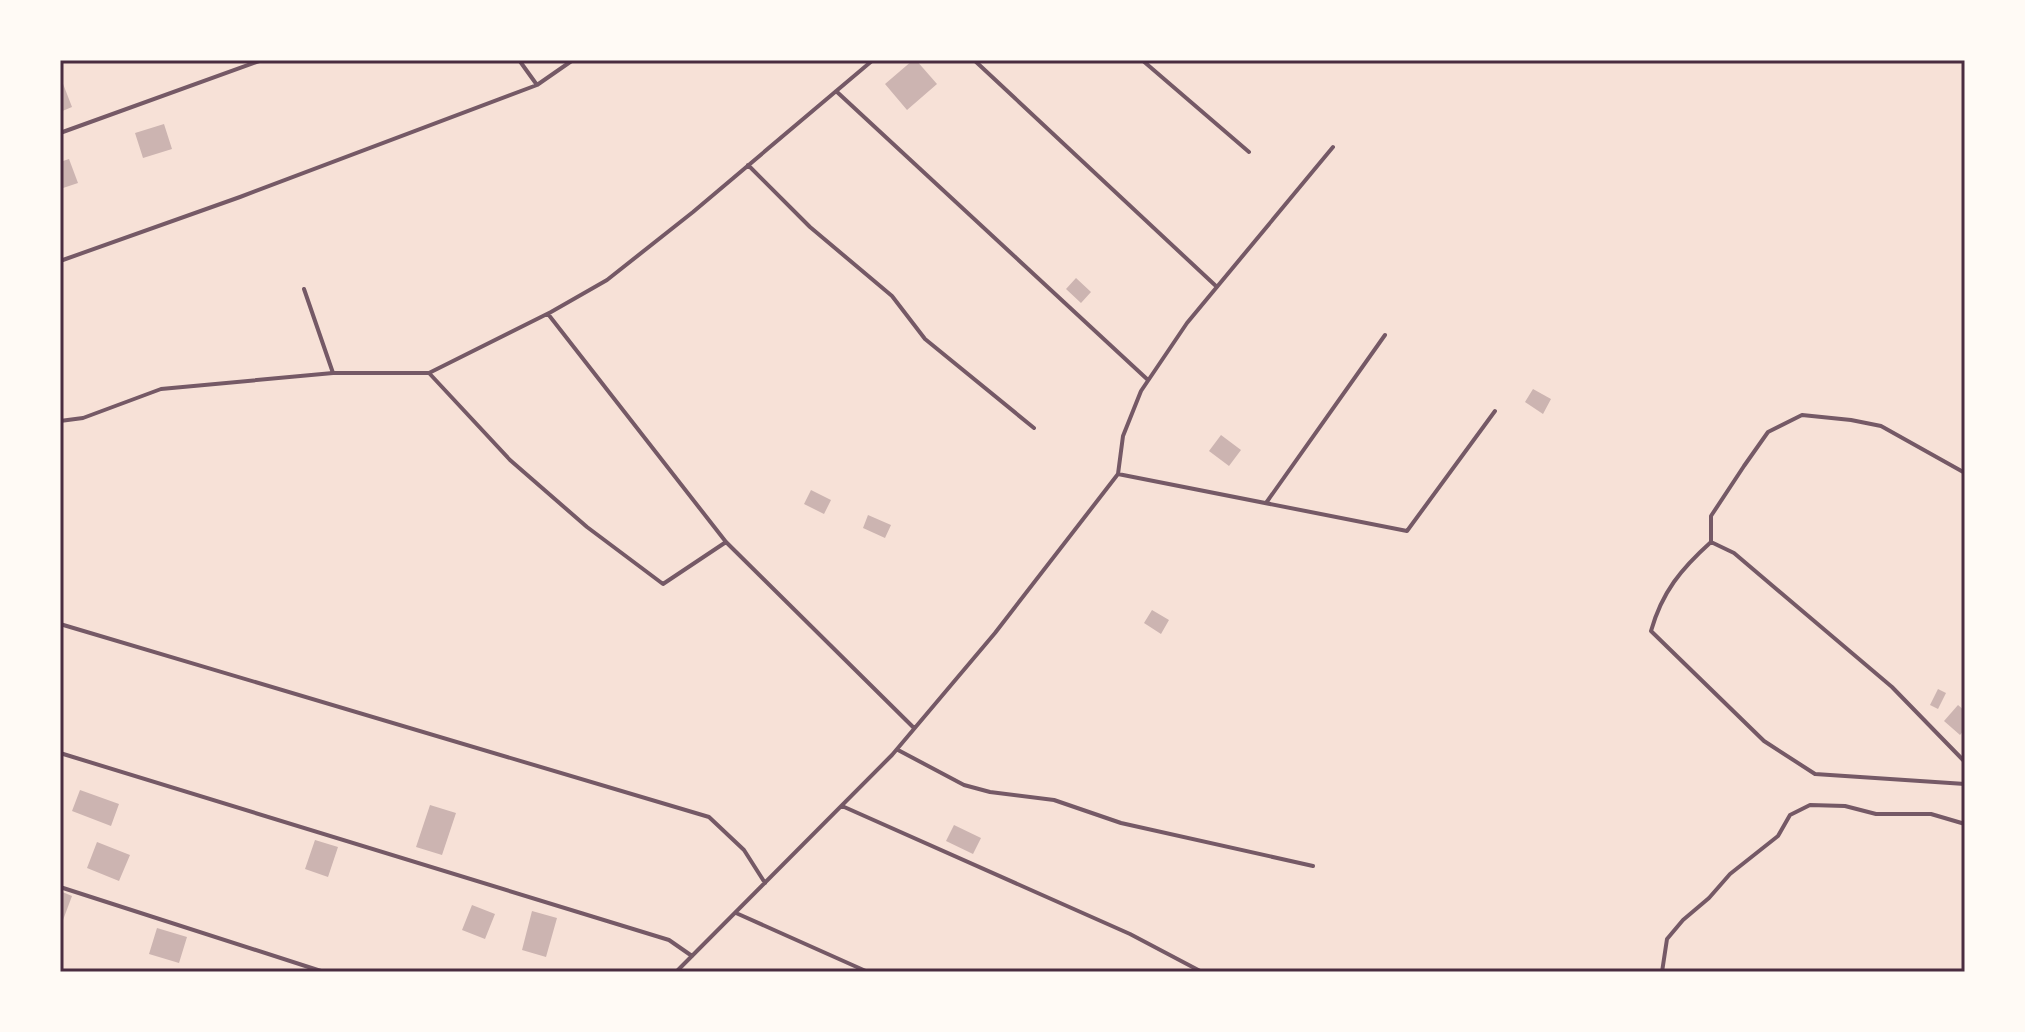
<svg xmlns="http://www.w3.org/2000/svg" width="2025" height="1032" font-family="'PT Sans Narrow',sans-serif">
  <style>
    .building { fill: #ccb4b1 }
    .lines { fill: none; stroke-linecap: round; stroke-linejoin: round }
    .service { stroke: #755966; stroke-width: 4 }
    .neatline { fill: none; stroke: #4a2c40; stroke-width: 3 }
  </style>
  <rect width="100%" height="100%" fill="#f7e1d7"/>
  <path class="building" d="M913,60H916L937,84L907,110L885,84Z
    M60,76L72,107L60,112Z
    M164,124L172,149L143,158L135,133Z
    M69,159L78,183L60,189V162Z
    M1076,278L1091,292L1081,303L1066,289Z
    M1533,389L1551,399L1543,414L1525,402Z
    M1221,435L1241,450L1229,466L1209,451Z
    M811,490L831,500L824,514L804,504Z
    M868,515L891,525L885,538L863,528Z
    M1152,610L1169,620L1161,634L1144,623Z
    M1938,689L1946,693L1938,709L1930,705Z
    M1958,705L1965,711V729L1960,735L1944,721Z
    M80,790L119,804L111,826L72,811Z
    M430,805L456,813L442,855L416,847Z
    M954,825L981,838L973,854L946,841Z
    M315,840L338,847L328,877L305,869Z
    M97,842L130,855L119,881L87,868Z
    M60,891L72,896L63,920L60,919Z
    M472,905L495,914L485,939L462,930Z
    M532,911L557,918L546,957L522,950Z
    M157,928L187,937L179,963L149,954Z"/>
  <g class="lines">
    <path class="service" d="M519,60L537,85
      M974,60L1217,287
      M1142,60L1249,152
      M836,91L1148,380
      M60,133L262,60
      M748,165L810,227L892,296L925,339L1034,428
      M60,261L240,197L537,85L573,60
      M304,289L333,373
      M548,314L726,542L914,728
      M429,373L510,460L587,527L663,584L726,542
      M60,421L83,418L161,389L333,373H429L551,312L607,280L693,212L873,60
      M1965,473L1881,426L1851,420L1802,415L1768,432L1744,466L1711,516V542C1681,569 1662,592 1651,631L1764,741L1815,774L1965,784
      M1118,474L1123,436L1141,391L1187,323L1333,147
      M1266,503L1385,335
      M1711,542L1734,553L1892,687L1965,762
      M60,624L709,817L744,850L765,883
      M898,750L964,785L990,792L1054,800L1121,823L1313,866
      M60,753L669,940L692,956
      M842,806L1130,934L1202,972
      M60,887L324,972
      M736,913L868,972
      M676,972L892,755L995,633L1118,474L1407,531L1495,411
      M1662,972L1667,939L1683,920L1709,898L1730,874L1778,836L1790,815L1810,805L1845,806L1876,814H1931L1965,824"/>
  </g>
  <rect width="2025" height="1032" fill="none" stroke="#fffaf5" stroke-width="124"/>
  <rect x="62" y="62" width="1901" height="908" class="neatline"/>
</svg>
